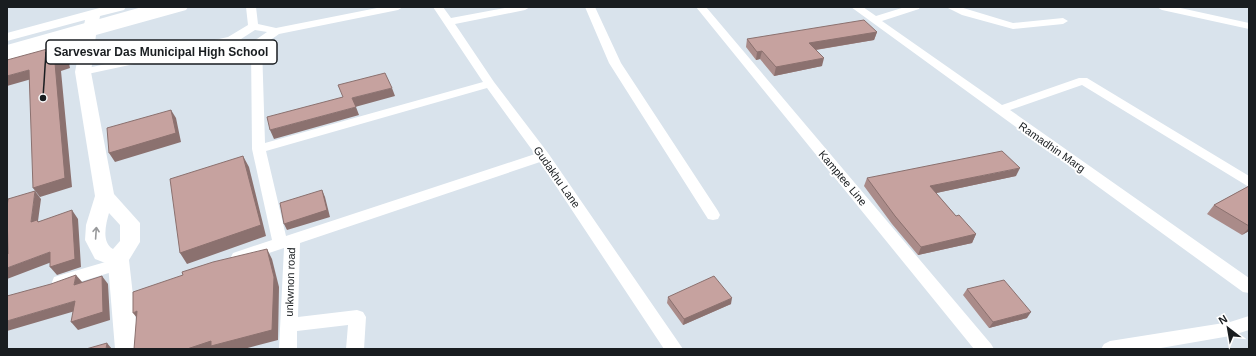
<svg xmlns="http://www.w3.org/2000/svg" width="1256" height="356" font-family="Arial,sans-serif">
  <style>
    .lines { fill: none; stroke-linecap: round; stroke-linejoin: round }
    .street { fill: #fff; fill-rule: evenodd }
    .secondary { fill: #fff; fill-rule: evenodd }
    .primary { fill: #fff; fill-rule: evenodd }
    .wall { fill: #aa8b89 }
    .shaded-wall { fill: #8b716f }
    .building { fill: #c6a29f; stroke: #8b716f }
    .oneway { stroke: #98999b }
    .labels { text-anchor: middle; stroke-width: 4; stroke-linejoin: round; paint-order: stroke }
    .street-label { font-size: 11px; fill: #191d20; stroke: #fff }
    .leader { fill: none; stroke: #191d20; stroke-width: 1.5 }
    .callout-dot { fill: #191d20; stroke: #fff; stroke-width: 1.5 }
    .callout { fill: #fff; stroke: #191d20; stroke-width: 1.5 }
    .callout-label { font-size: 12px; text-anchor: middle; font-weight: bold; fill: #191d20 }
  </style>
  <rect width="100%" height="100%" fill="#d9e3ec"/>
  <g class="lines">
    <path class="street" d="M246,7H256L258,24L276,28L382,7H403L398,10L279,34L262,46L265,143L483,82L433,7H443L451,18L510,7H530L525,10L455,24L494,82L548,153L683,349H664L540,162L300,243L298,317L357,310L363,312L366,317L364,349H346L348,325L297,331V349H279L284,248L239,263L233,261L231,257L233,253L272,240L252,149L251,47L232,43L83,75L77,72L83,69L228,37L248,25ZM255,30L267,32L254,41L241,39ZM487,88L535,154L286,236L266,151Z
      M585,7H595L621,63L718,211L720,215L718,219L713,220L708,219L609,63Z
      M696,7H706L991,344L994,349H974Z
      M851,7H863L876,16L905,7H920L919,9L882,21L1002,105L1079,78H1087L1249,176V187L1082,85L1010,110L1249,278V293L1243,292Z
      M946,7H960L1013,23L1063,18L1068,21L1063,24L1013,29L962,15Z
      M1157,7H1176L1249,23V29L1162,10Z
      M119,258L125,260L127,264L125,268L60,288L54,287L52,282L54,277Z
      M1249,316V330L1230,336L1155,349H1101L1104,344L1110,341L1230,322Z"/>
    <path class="secondary" d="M103,7H126L124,10L100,16L98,26L166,7H188L186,10L96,35L91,72L114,194L140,223V242L129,260L139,349H115L108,264L95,259L85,240L86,225L95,196L75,72L81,40L7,61V51L83,30L85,20L7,41V33ZM109,213L120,225V241L113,249C101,242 106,224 109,213Z"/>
    <path class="primary" d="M142,7H167L164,10L7,55V45Z"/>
  </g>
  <path class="wall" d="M877,32L874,40L816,50L822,66L774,76L760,59L756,60L746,47L747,39Z
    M1016,176L936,193L956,216L976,234L972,243L918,255L892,224L864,186L867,178Z
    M1249,186V231L1242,235L1207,214L1214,205Z
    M967,289L1027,318L989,328L963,295Z
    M668,297L731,304L683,325L667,303Z"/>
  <path class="shaded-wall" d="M877,32L874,40L808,51L809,43Z
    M62,45L67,54L70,68L61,71L72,187L40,197L33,188L55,63Z
    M762,51L760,59L756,60L757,52Z
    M824,58L822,66L774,76L776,67Z
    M29,70L35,78L7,86V76Z
    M392,88L395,96L355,107L352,98Z
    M356,107L359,115L274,139L270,130Z
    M171,110L176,118L181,142L115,162L109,153Z
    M243,156L249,167L266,236L187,264L180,253Z
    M1020,168L1016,176L927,195L930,186Z
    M322,190L325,197L330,217L287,230L284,224Z
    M35,191L41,199L38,221L44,228L31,222Z
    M72,210L78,219L81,267L57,275L50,267Z
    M1249,228V231L1242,235Z
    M976,234L972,243L918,255L921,247Z
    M267,249L272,259L279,287L278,340L244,349H187Z
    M50,252L57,260L7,279V268Z
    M76,275L83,283L74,285Z
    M102,276L108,284L110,320L78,330L71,322Z
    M732,298L731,304L683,325L684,319Z
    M75,301L82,309L7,331V321Z
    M137,311L141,323L133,313Z
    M1031,312L1027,318L989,328L993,322Z
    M107,343L112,349H106Z"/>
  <path class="building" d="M864,20L877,32L809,43L824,58L776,67L762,51L757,52L747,39Z
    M62,45L65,60L55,63L65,178L33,188L29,70L7,76V60Z
    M385,73L392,88L352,98L356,107L270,130L267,117L343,97L338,85Z
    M171,110L176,133L109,153L107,128Z
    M1002,151L1020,168L930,186L956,216L959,215L976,234L921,247L895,216L867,178Z
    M243,156L261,225L180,253L170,179Z
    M1249,186V226L1214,205Z
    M322,190L327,210L284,224L280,203Z
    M35,191L31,222L37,220L38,222L72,210L75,259L50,267V252L7,268V254H8L7,207L8,199Z
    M267,249L274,277L272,330L211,346V341L187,349H134L137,311L133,313V292L183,275L182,272L213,262Z
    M76,275L74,285L102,276L103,312L71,322L75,301L7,321V296L51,284Z
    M714,276L732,298L684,319L668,297Z
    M1004,280L1031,312L993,322L967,289Z
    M107,343L106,349H86Z"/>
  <defs><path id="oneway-shaft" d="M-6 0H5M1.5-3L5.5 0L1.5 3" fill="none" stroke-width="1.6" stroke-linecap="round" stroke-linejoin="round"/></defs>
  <use class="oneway" href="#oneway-shaft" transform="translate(96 233) rotate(-86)"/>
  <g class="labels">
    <g class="street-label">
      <text transform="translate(1052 147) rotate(35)" y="4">Ramadhin Marg</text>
      <text transform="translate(557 177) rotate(55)" y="4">Gudakhu Lane</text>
      <text transform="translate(843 178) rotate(50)" y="4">Kamptee Line</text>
      <text transform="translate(290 282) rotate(-88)" y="4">unkwnon road</text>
    </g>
  </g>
  <path class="leader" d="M43 98L46 52"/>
  <circle class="callout-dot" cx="43" cy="98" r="4"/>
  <rect class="callout" x="46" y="40" width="231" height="24" rx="4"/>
  <g class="callout-label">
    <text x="161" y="56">Sarvesvar Das Municipal High School</text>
  </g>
  <rect width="1256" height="356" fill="none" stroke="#191d20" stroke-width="16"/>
  <g transform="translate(1228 328) rotate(329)" stroke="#ffffff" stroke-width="3" paint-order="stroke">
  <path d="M0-3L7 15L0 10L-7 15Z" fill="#191d20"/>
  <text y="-6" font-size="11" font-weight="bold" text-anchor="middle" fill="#191d20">N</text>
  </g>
</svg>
